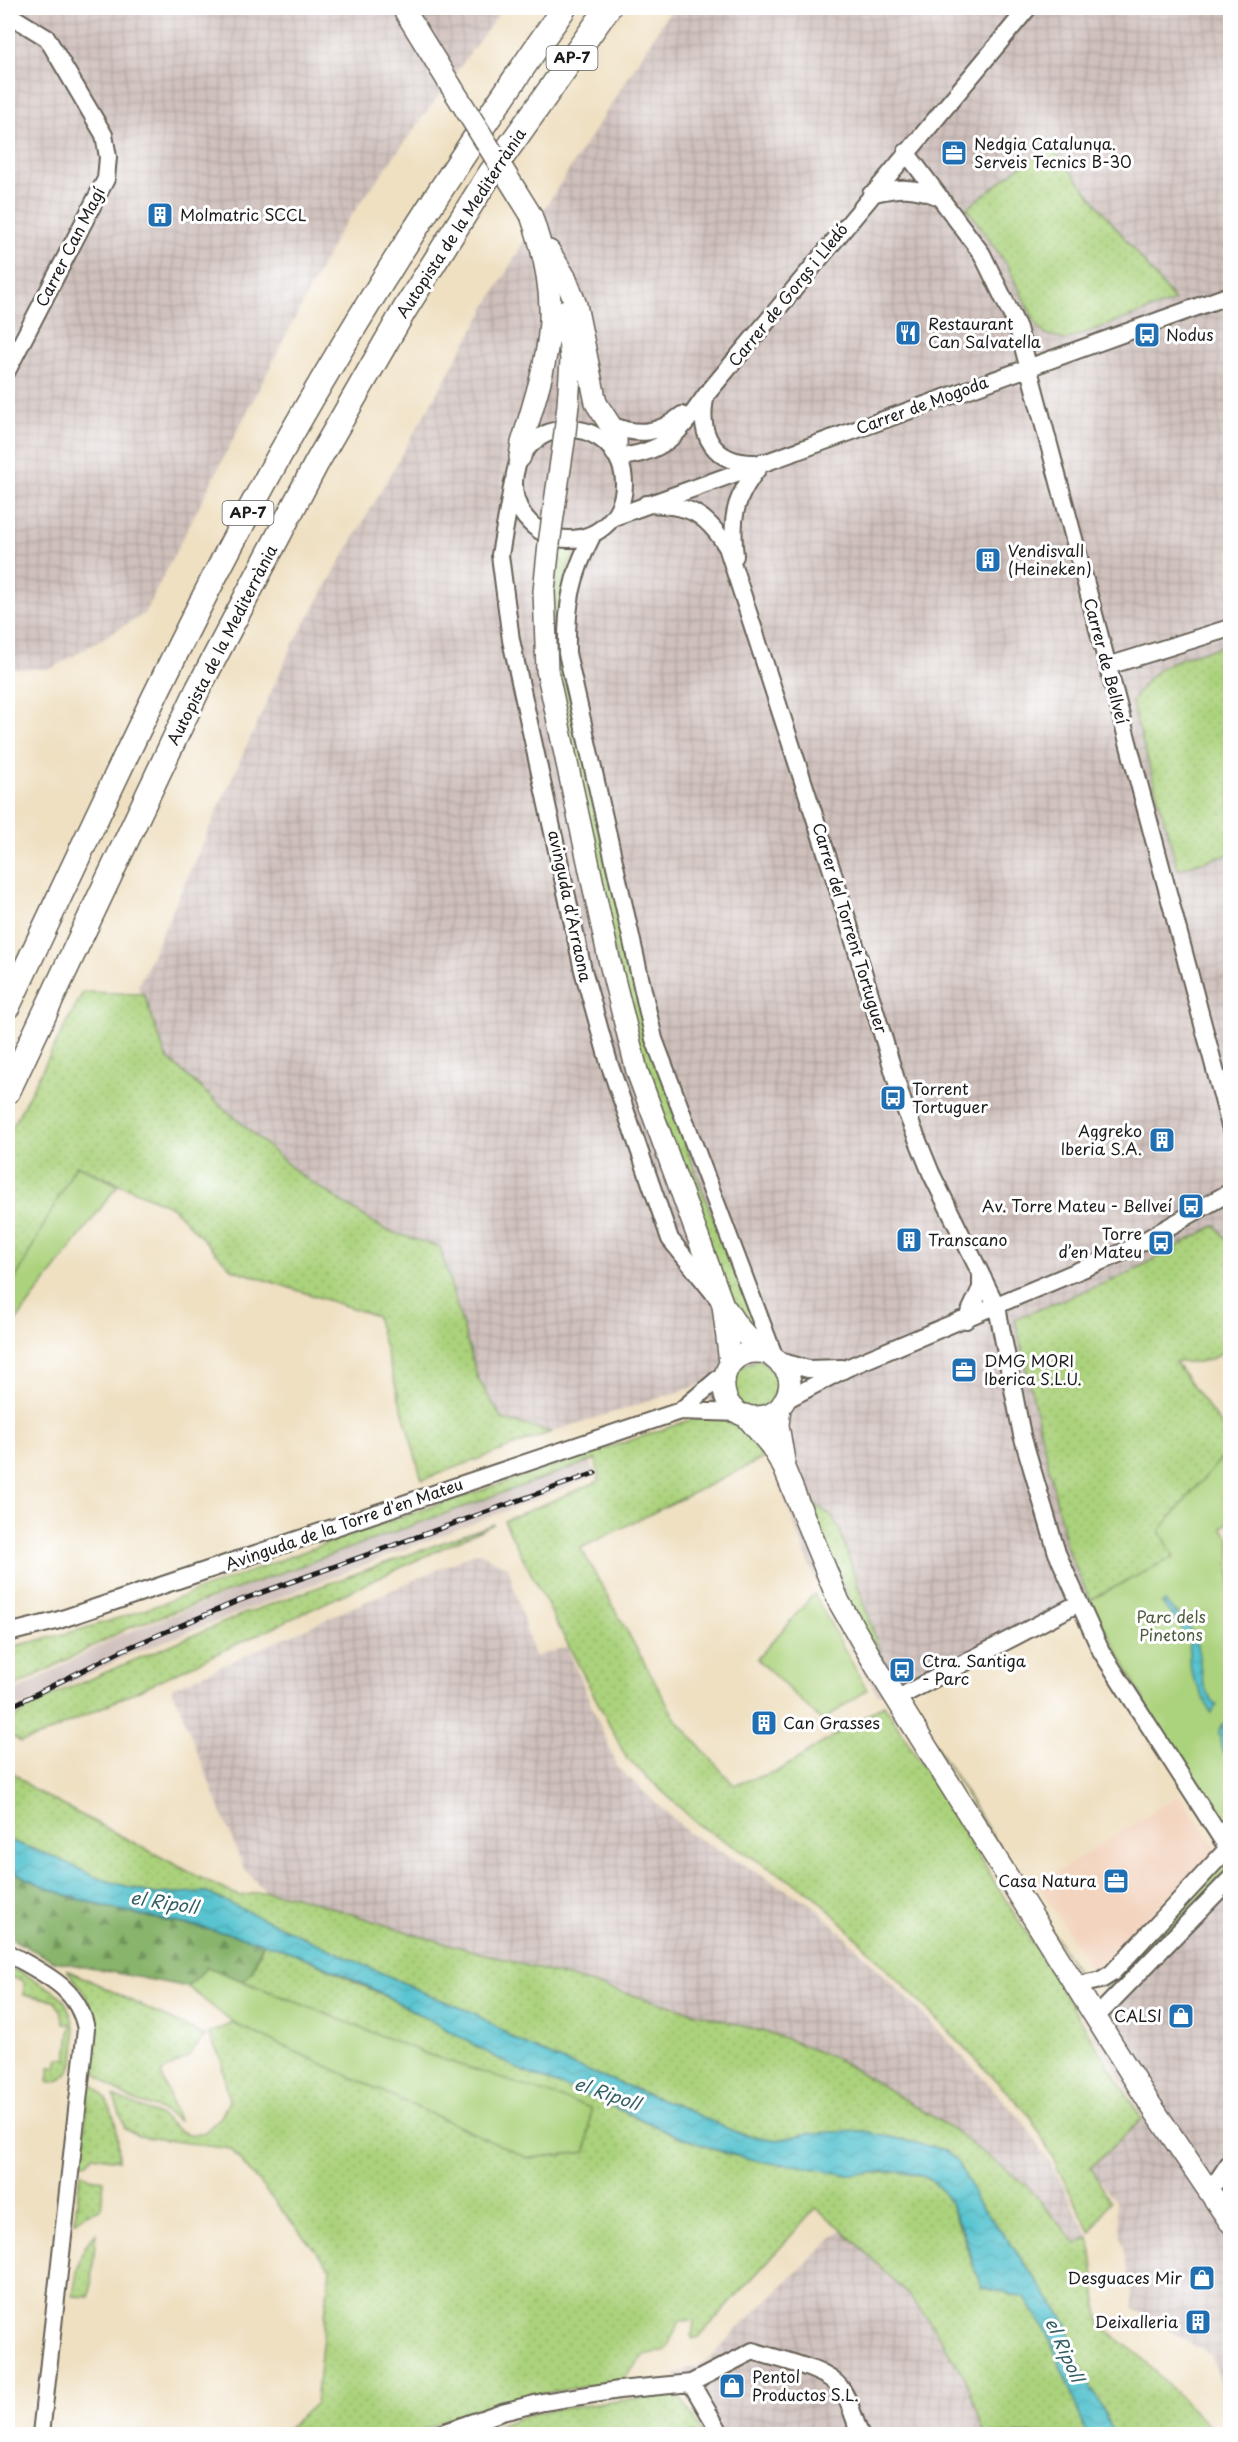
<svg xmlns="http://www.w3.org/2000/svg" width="1238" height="2442" font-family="'Playpen Sans',sans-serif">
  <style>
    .built { fill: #f3d4bf }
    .industrial { fill: url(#industrial-grid) }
    .railway { fill: #cfc0bb }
    .grass { fill: url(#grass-dots); stroke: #64774c; stroke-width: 1.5 }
    .forest { fill: url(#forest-firs); stroke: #526844; stroke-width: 1.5 }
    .green { fill: #abd27c; stroke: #64774c; stroke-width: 1.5 }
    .water { fill: url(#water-waves); stroke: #3a7076; stroke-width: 1.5 }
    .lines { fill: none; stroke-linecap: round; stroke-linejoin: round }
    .minor-casing { stroke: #666156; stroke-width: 20 }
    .major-casing { stroke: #666156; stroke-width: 24 }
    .highway-casing { stroke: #666156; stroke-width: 27 }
    .minor { stroke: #fff; stroke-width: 16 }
    .major { stroke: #fff; stroke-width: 21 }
    .highway { stroke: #fff; stroke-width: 24 }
    .rail-casing { stroke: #1c1c1c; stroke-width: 5 }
    .rail { stroke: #fff; stroke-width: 3; stroke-dasharray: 9; stroke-linecap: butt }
    .major-bridge-casing { stroke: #666156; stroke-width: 24; stroke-linecap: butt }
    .major-bridge { stroke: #fff; stroke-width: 21 }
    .labels { text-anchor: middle; stroke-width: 6; stroke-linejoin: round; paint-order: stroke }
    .shield { fill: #fff; stroke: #606060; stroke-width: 1.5 }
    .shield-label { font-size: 15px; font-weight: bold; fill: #1c1c1c }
    .poi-label { font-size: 16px; fill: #1c1c1c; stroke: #fff; text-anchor: start }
    .street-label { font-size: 16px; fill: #1c1c1c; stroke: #fff }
    .park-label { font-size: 16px; fill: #4e5c3e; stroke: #fff }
    .water-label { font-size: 18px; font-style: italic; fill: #345f64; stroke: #fff }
  </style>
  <defs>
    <pattern id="industrial-grid" width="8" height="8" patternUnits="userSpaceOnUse" patternTransform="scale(1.5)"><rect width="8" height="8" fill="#cfc0bb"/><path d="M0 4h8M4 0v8" fill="none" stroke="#b1a4a0"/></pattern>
    <pattern id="grass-dots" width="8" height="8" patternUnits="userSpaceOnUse" patternTransform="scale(1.5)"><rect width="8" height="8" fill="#abd27c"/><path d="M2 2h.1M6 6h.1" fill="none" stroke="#93b46b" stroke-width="1.8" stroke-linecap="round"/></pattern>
    <pattern id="forest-firs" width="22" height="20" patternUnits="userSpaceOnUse" patternTransform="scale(1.5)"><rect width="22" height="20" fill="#88b46c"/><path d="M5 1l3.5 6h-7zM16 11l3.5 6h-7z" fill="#6e9258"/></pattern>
    <pattern id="water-waves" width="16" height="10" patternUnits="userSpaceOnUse" patternTransform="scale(1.5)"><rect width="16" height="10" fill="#58c4d0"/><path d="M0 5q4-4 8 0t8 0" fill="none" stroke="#4ca8b2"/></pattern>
  </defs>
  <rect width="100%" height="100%" fill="#fff"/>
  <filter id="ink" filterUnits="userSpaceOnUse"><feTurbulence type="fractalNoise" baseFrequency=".0167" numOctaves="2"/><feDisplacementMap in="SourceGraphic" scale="12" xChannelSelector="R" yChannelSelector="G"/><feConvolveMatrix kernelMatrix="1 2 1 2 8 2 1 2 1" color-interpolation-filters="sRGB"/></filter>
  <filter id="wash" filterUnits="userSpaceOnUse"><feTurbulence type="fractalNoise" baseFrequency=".008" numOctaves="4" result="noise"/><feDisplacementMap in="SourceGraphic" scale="24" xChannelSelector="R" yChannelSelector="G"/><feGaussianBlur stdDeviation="1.35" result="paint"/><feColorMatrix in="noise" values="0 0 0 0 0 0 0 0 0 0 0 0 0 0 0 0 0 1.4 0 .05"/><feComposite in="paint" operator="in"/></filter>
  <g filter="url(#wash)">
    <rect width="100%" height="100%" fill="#efe0c2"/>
    <path class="built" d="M1179,1795L1218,1850L1093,1972L1038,1884Z"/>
    <path class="industrial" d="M8,8H503L339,232L144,614L51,669H8Z
      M672,8H1230V1245L1216,1225L1127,1274L1015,1319L1067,1548L1090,1600L878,1695L822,1598L769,1456L749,1430L720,1423L703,1384L551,1432L502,1419L477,1379L440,1247L385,1230L299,1174L166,1057L138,986L292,646L524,241Z
      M477,1552L508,1567L534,1657L567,1647L618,1768L689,1833L814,1906L920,2011L1023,2121L1055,2171L1089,2237L1076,2244L1028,2187L779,2036L420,1936L295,1896L266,1892L244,1869L172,1688Z
      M1230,1870V2413L1212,2356L1134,2309L1115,2201L1090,2167L1144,2117L1080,2012Z
      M842,2229L907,2293L927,2318L967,2381L985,2434H710L674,2374L697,2366L714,2355L734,2332Z"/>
    <path class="railway" d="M591,1462L596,1476L129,1655L19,1708L8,1695L118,1636L357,1544Z"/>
    <path class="grass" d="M1049,144L1175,301L1065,340L1045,334L1036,324L1007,265L967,208Z
      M561,548L577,549C561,581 559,611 560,647L672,1107L705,1198L765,1344L735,1314L636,1050L560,706L552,610Z
      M1230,644V854L1178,869L1132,704C1152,659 1188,657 1230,644Z
      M83,992L144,994L166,1057L299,1174L385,1230L440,1247L478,1379L502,1419L551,1432L422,1480L376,1316L232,1269L172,1207L76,1165L8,1293V1135Z
      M1216,1225L1230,1245V1346C1214,1363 1197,1363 1175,1362L1230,1437V1448L1160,1530L1174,1557L1090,1600L1067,1548L1015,1319L1127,1274Z
      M758,1359L781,1374L780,1402L740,1411L729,1379L733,1371Z
      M715,1415L753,1434L762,1459L581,1548L675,1718L734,1785L780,1770L884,1704L1142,2119L1091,2167L1110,2201L1091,2233L1031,2117L952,2035L814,1895L700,1826L627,1759L504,1521L599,1481L596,1459L126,1629L8,1690V1647C120,1625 228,1578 336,1540C453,1498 572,1461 690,1420Z
      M803,1495L832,1517L839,1528L883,1661L1183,2141L862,1629Z
      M494,1524L41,1736L21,1742L8,1734V1721L59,1692L244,1614Z
      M8,1768L34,1790L212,1884L239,1896L266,1892L295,1896L420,1936L779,2036L839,2060L948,2126L1028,2187L1076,2244L1089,2237L1100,2326L1139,2355L1217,2434H1112L1104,2411L1077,2361L1067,2324L1003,2233L975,2199L970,2184L957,2162L945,2150L865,2131L810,2133L777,2140L732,2132L676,2105L554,2058L516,2040L474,2013L434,1997L205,1892L154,1895L95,1877L57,1858L8,1840Z
      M1222,1862L1228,1869L1112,1992L1105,1986Z
      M264,1942L302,1956L391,1999L519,2069L584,2094L677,2136L727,2154L780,2165L791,2164L848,2174L901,2172L920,2175L938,2185L948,2195L981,2287L1025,2298L1048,2334L1087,2434H985L967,2381L927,2318L907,2293L842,2229L816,2208L699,2337L692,2339L694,2320L680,2321L666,2350L644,2355L622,2381L545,2393L462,2413L415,2434H282L316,2403L330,2268L231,2149L138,2136L125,2128L114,2096L161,2116L178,2130L191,2135L205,2132L221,2117L229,2101L221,2059L208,2034L233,2023L528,2158L586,2152L591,2109L432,2056L243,1981L252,1971Z
      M8,1966C24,1975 46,1984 60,1996C80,2015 85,2085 48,2082L50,2067H57L59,2058L67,2059L71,2024L64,2023L61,2011L54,2000L24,1995V1982L20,1979L8,1977Z
      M66,1969L205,2036L188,2057L161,2073L178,2121C157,2105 151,2108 131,2099C116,2091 104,2081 92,2069C99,2019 98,2008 66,1969Z
      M93,2084C116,2105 118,2130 119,2160L93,2156L88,2162L81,2163L89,2087Z
      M80,2172L89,2178L104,2180L101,2209L86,2214L75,2222Z
      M96,2233L90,2297L73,2296C77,2274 78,2248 96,2233Z
      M668,2394L682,2399L703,2434H473L538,2412Z"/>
    <path class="forest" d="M8,1868C82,1913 180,1920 263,1942L252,1971L243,1981L207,1967L188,1987L54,1961L8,1937Z"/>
    <path class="green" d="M76,1165L118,1185L8,1332V1293Z
      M1230,1448V1521L1222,1528L1230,1538V1831L1150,1712L1090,1600L1174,1557L1160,1530Z
      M814,1594L867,1690L822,1721L757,1659Z
      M207,1967L432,2056L591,2108L586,2152L528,2158L233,2023L188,1987Z"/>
    <path class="water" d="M1165,1602C1174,1611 1188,1623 1193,1634C1205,1659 1194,1683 1217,1705L1211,1713L1193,1677L1189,1661V1638L1162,1603Z
      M1223,1724C1225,1738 1231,1748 1230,1761L1221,1747L1219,1731Z
      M8,1840L57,1858L95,1877L153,1894L205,1892L434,1997L474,2013L516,2040L554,2058L676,2105L740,2134L777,2140L810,2133L865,2131L945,2150L957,2162L970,2184L975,2199L1003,2233L1067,2324L1077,2361L1104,2411L1112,2434H1087L1048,2334L1025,2298L981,2287C970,2256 957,2196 929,2179C906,2165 873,2175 847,2174C828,2173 811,2166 792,2165C770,2163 749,2160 727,2153C677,2139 632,2113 583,2094C561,2085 537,2078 516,2068C444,2030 375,1985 299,1955C205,1918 94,1920 8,1868Z"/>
  </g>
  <g filter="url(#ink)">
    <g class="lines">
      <g class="minor-casing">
        <path id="minor" d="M8,14L47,38L104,135L108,157L106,179L8,369
          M906,152L982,254L1018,328L1230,1126
          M871,194C899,187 914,186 941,198
          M705,399C698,436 715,464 755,463
          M611,425C639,437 660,433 682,415
          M514 484a55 55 0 1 1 110 0a55 55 0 1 1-110 0Z
          M618,457C666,453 680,432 706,395L1028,8
          M513,482L500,555L511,640L583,970L609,1063L670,1239L716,1296
          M646,504C688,505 704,511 727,547L838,889L905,1109L931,1173L997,1307L1022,1435L1057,1553L1101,1651L1230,1852
          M614,517L1230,295
          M593,534C571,576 566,607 567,653L654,1039L775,1358
          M735,556C730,514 736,495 763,462
          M1108,666L1230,628
          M966,1320L981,1288V1275
          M779,1361L808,1369L842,1368
          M784,1401L849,1367L1128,1250L1230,1192
          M680,1411L725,1373
          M8,1633L56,1621L680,1411L740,1413
          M907,1693L1079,1603
          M8,1953C42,1973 78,1986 86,2029L41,2434
          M1087,1983L1101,1980L1112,1973L1228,1848
          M1103,2010L1230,1879
          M1217,2181L1230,2162
          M691,2383L721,2434
          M439,2434L502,2412L543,2402L619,2390L691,2383L753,2351C776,2359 825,2368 840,2387C850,2400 854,2419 860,2434"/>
      </g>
      <g class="major-casing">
        <path id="major" d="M403,8L451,86
          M549,251L565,277L576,305L596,403L616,434V452
          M566,310L571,360L568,405
          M520,457L522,443C550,350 564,311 531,215
          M554,509L564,441
          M549,544L544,591L547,670L609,959L637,1071L723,1305L730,1363
          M727,1310C734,1322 742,1333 753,1342C772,1359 804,1370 783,1403C778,1412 767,1417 756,1417C711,1419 712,1342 767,1353
          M780,1407L778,1425L784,1461
          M745,1415L771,1446L784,1468L839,1602L877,1668L1148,2101L1230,2222"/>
      </g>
      <g class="highway-casing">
        <path id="highway" d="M8,1006C86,841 161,675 247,515C341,338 450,171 564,8
          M8,1091L198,689L316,464L405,309L490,174L608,8"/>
      </g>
      <use href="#minor" class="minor"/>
      <use href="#major" class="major"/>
      <use href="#highway" class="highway"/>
      <g class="rail-casing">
        <path id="rail" d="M8,1708L123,1650L238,1601L595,1473"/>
      </g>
      <use href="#rail" class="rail"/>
      <g class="major-bridge-casing">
        <path id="major-bridge" d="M451,86L531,215
          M564,441L568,405
          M549,544L554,509"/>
      </g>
      <use href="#major-bridge" class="major-bridge"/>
    </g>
  </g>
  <defs>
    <g id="office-square" transform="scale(1.35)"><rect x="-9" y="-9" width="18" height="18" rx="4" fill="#1f6fb2" stroke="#fff"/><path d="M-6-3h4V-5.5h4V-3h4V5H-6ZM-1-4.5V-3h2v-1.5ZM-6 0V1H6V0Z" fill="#fff"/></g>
    <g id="building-square" transform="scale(1.35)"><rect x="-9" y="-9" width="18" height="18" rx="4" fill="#1f6fb2" stroke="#fff"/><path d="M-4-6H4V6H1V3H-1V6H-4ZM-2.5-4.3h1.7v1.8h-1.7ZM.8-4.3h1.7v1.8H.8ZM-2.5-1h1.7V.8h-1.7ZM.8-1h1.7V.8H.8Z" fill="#fff"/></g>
    <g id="restaurant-square" transform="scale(1.35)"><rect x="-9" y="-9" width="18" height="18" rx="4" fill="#1f6fb2" stroke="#fff"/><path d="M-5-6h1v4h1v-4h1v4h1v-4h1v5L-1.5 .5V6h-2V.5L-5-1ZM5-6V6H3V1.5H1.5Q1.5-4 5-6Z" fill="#fff"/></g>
    <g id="bus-square" transform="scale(1.35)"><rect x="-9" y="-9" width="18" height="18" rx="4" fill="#1f6fb2" stroke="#fff"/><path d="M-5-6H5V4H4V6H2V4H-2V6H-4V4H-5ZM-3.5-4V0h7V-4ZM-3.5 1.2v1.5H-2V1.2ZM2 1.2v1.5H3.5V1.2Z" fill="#fff"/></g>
    <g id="shop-square" transform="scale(1.35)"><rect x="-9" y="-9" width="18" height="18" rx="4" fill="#1f6fb2" stroke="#fff"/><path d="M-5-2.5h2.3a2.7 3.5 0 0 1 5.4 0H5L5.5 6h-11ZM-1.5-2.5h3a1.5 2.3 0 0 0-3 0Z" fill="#fff"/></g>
  </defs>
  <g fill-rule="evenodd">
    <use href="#office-square" x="954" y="153"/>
    <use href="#building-square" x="160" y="215"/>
    <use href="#restaurant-square" x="908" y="333"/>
    <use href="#bus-square" x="1147" y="335"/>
    <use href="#building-square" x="988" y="560"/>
    <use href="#bus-square" x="893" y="1098"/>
    <use href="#building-square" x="1162" y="1140"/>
    <use href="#bus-square" x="1191" y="1206"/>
    <use href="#building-square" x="909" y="1240"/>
    <use href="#bus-square" x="1161" y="1243"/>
    <use href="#office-square" x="964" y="1370"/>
    <use href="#bus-square" x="902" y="1670"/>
    <use href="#building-square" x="764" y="1723"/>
    <use href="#office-square" x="1116" y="1881"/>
    <use href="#shop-square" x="1181" y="2016"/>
    <use href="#shop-square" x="1202" y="2278"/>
    <use href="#building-square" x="1198" y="2322"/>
    <use href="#shop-square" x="732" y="2386"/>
  </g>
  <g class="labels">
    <g class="shield">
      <rect x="546.5" y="46" width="51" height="24" rx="4.5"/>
      <rect x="222.5" y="501" width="51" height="24" rx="4.5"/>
    </g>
    <g class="shield-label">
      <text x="572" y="63">AP-7</text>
      <text x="248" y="518">AP-7</text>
    </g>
    <g class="poi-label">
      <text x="974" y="150">Nedgia Catalunya.<tspan x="974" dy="18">Serveis Tecnics B-30</tspan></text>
      <text x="180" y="221">Molmatric SCCL</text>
      <text x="928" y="330">Restaurant<tspan x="928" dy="18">Can Salvatella</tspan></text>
      <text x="1166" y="341">Nodus</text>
      <text x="1008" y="557">Vendisvall<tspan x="1008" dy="18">(Heineken)</tspan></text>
      <text x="912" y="1095">Torrent<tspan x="912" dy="18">Tortuguer</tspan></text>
      <text x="1142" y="1137" text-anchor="end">Aggreko<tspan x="1142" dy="18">Iberia S.A.</tspan></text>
      <text x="1172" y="1212" text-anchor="end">Av. Torre Mateu - Bellveí</text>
      <text x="1142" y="1240" text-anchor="end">Torre<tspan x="1142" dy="18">d’en Mateu</tspan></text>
      <text x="928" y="1246">Transcano</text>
      <text x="984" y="1367">DMG MORI<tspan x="984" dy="18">Iberica S.L.U.</tspan></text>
      <text x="922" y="1667">Ctra. Santiga<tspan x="922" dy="18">- Parc</tspan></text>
      <text x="783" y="1729">Can Grasses</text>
      <text x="1096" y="1887" text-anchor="end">Casa Natura</text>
      <text x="1162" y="2022" text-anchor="end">CALSI</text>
      <text x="1182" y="2284" text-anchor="end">Desguaces Mir</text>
      <text x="1178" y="2328" text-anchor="end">Deixalleria</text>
      <text x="752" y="2383">Pentol<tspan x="752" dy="18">Productos S.L.</tspan></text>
    </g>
    <g class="street-label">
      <text transform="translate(461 223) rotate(-57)" y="6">Autopista de la Mediterrània</text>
      <text transform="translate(70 247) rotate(-63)" y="6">Carrer Can Magí</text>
      <text transform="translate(788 295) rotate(-51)" y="6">Carrer de Gorgs i Lledó</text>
      <text transform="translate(922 405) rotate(-20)" y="6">Carrer de Mogoda</text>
      <text transform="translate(222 645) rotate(-63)" y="6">Autopista de la Mediterrània</text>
      <text transform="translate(1106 661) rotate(75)" y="6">Carrer de Bellveí</text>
      <text transform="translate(570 906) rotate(78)" y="6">avinguda d'Arraona</text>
      <text transform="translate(850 928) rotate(73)" y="6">Carrer del Torrent Tortuguer</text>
      <text transform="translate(344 1524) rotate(-19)" y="6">Avinguda de la Torre d'en Mateu</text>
    </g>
    <g class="park-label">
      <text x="1171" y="1623">Parc dels<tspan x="1171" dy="18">Pinetons</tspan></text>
    </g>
    <g class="water-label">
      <text transform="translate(164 1903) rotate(9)" y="6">el Ripoll</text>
      <text transform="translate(607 2094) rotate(19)" y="6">el Ripoll</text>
      <text transform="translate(1064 2350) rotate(66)" y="6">el Ripoll</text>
    </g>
  </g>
  <rect width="1238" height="2442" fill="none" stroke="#fff" stroke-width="30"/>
</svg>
